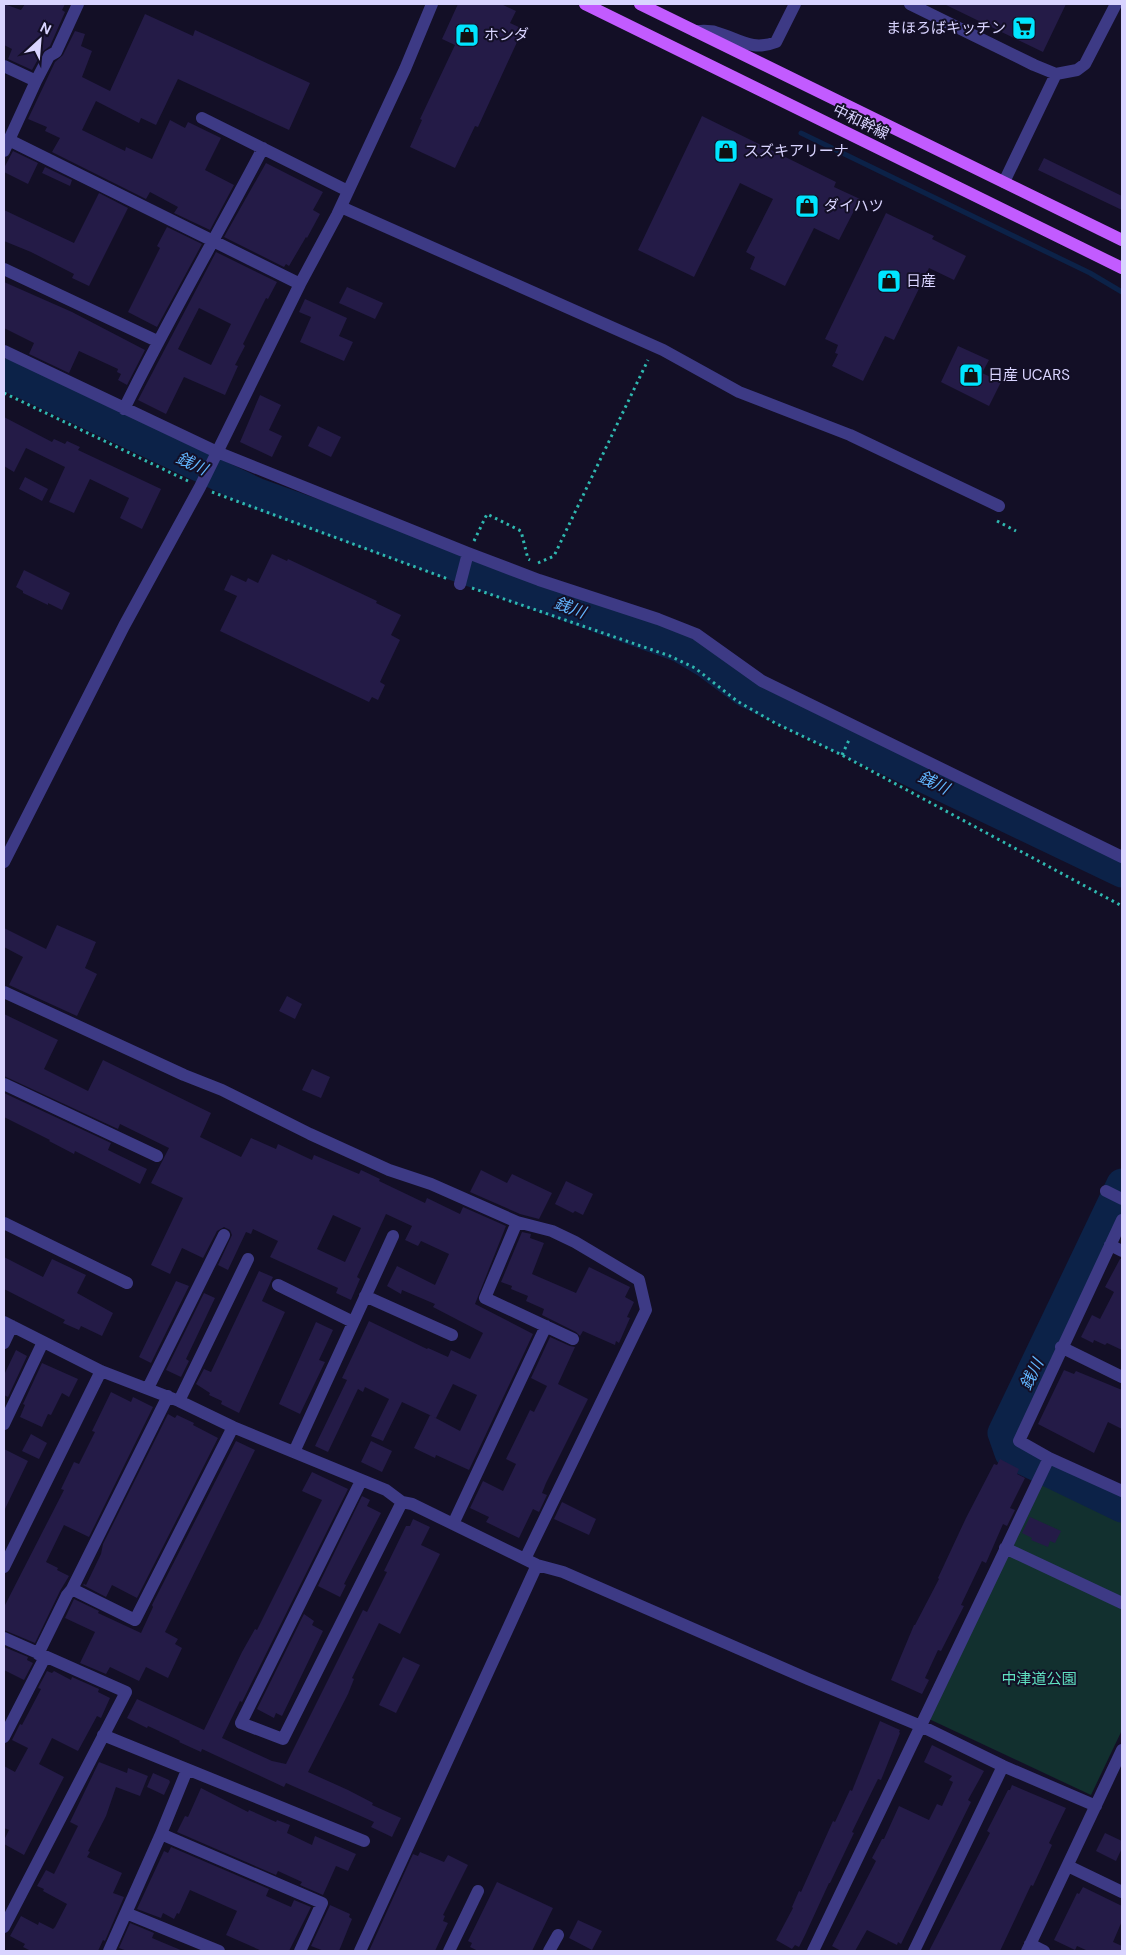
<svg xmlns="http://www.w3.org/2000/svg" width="1126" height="1955" font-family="'DM Sans','Noto Sans JP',sans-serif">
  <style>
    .green { fill: #12302f }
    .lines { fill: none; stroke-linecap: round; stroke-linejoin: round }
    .stream { stroke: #0c2248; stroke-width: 5 }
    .river { stroke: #0c2248; stroke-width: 31 }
    .building { fill: #241b47; fill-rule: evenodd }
    .path { stroke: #2fb8b0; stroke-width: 3; stroke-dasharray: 2.5 4; stroke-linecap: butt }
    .minor { stroke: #3d3a85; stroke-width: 12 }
    .major { stroke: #c25bff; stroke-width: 12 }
    .labels { text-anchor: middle; stroke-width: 4; stroke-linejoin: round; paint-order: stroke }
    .poi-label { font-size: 15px; fill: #d9d4ff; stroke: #130f26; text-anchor: start }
    .street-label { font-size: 15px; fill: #d9d4ff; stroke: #130f26 }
    .park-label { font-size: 15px; fill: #5fe0c0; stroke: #130f26 }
    .water-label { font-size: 16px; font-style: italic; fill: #62b6ff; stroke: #130f26 }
  </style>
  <rect width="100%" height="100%" fill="#130f26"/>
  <path class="green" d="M1044,1477L1122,1514V1730L1091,1795L929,1719Z"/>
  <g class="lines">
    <path class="stream" d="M801,133L1090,273L1122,292"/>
    <path class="river" d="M4,374L256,493L680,647L707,663L746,692L1122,872
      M1122,1184L1003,1433L1010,1453L1122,1507"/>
  </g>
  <path class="building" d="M4,4L21,10L25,4H65L62,10L65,12L50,46L42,52L32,70L8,59L12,49L4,45Z
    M458,4H501L516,11L510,23L523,29L478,127L475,126L455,168L410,147L422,120L420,119L455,45L442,39Z
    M944,4H1066L1043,52Z
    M145,14L193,36L195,30L310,83L289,130L178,79L156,125L141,118L139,123L96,101L82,130L125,151L126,147L152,159L170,120L185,128L188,122L221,138L205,170L234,185L210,230L174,213L178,207L150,192L146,199L52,152L60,138L45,131L47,127L28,119L55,62L63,55L75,31L85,34L81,46L92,51L82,77L110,91Z
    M702,116L836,182L834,187L860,199L839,240L814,228L785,286L750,269L755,257L746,252L773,199L740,183L694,277L638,250Z
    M13,151L38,163L28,184L4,172V168Z
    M1044,158L1122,196V210L1038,170Z
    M266,163L323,192L313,210L320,214L307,238L306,237L289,266L286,264L284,267L224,237Z
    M45,167L72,180L70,186L42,173Z
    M99,193L128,208L89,286L72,278L74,274L31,252L4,241V210L74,243Z
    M886,213L934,236L932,239L966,256L954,280L929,268L894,340L885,336L863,381L832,366L838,354L835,353L838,345L825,339Z
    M167,227L202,244L157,327L128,312L160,248L157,246Z
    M216,252L277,282L268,299L266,298L243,344L245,346L235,365L238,366L225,395L184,377L166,414L138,400ZM199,308L231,324L211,365L178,349Z
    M4,282L72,312L145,350L127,385L118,380L121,374L117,372L118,369L79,351L69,373L29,354L34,343L4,328Z
    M347,287L383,303L375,319L339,303Z
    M305,299L347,318L339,336L353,342L344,361L300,342L311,317L299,312Z
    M958,346L989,360L982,373L1001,382L989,406L941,382Z
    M260,395L281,405L269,430L282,436L272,457L240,442Z
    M4,417L52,442L54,439L65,444L67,441L80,447L78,450L161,489L142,529L120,518L129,498L90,479L74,513L49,502L65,467L26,448L14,472L4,466Z
    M318,426L341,437L331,457L308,446Z
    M25,477L48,489L42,501L19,489Z
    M272,554L287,561L288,559L377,601L376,603L401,615L391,635L400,640L380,682L385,685L378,700L372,697L369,702L220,631L237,596L224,590L231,575L246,582L248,578L258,583Z
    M24,570L70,593L62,610L48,603V605L23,593V591L16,587Z
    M57,925L96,942L85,968L97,974L77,1016L9,985L23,957L4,947V928L46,949Z
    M287,996L302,1004L295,1019L279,1011Z
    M4,1014L58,1040L44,1069L88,1091L103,1060L211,1113L200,1137L241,1157L251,1138L276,1149L278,1144L312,1160L314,1155L359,1174L361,1170L380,1179L379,1181L425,1203L427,1198L460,1214L463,1207L506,1226L475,1304L533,1334L469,1470L436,1455L435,1458L414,1448L430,1415L460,1431L477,1395L453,1384L436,1418L402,1402L383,1441L371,1436L389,1399L365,1387L363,1392L358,1389L328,1452L315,1446L347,1380L342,1378L369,1321L427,1349L428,1348L448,1357L451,1350L470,1359L483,1333L433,1307L435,1304L402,1290L401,1294L387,1286L397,1266L435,1285L449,1254L421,1241L418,1246L405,1240L412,1226L386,1214L357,1277L360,1279L351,1300L336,1293L338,1288L270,1257L278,1241L253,1229L251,1234L246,1232L228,1270L218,1265L232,1235L230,1230L224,1227L217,1231L203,1258L182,1248L170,1274L151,1265L183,1198L151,1183L169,1148L120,1124L118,1129L4,1076ZM333,1215L361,1228L345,1262L317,1249Z
    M312,1069L330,1077L321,1098L302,1090Z
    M4,1093L111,1143L108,1150L147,1169L140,1184L75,1151L74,1154L49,1141L50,1140L4,1117Z
    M481,1170L507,1183L512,1174L552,1193L539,1219L520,1214L470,1192Z
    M566,1181L593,1194L583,1215L575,1211L573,1213L555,1204Z
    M522,1232L531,1234L530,1238L544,1243L532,1274L576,1293L589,1267L630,1287L625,1297L634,1302L627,1317L630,1318L619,1343L616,1341L615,1345L583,1331L580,1336L576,1332L542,1315L544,1309L526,1301L528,1296L511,1289L512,1286L501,1282Z
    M4,1257L43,1277L52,1259L86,1275L77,1293L113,1313L102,1336L81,1326L79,1330L63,1323L65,1320L4,1289Z
    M1120,1259H1122V1350L1107,1343L1105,1345L1094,1340L1093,1343L1081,1337L1092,1315L1100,1319L1114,1292L1105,1287Z
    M259,1271L273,1277L262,1301L285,1312L239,1413L221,1404L222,1401L209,1395L210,1393L196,1384L204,1369L211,1372Z
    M176,1281L189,1286L151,1363L139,1357Z
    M204,1293L215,1298L186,1359L189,1361L181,1377L166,1370Z
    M316,1322L333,1330L319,1360L325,1362L300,1414L279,1404Z
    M550,1337L570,1346L575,1347L558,1384L588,1399L546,1483L542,1493L547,1495L539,1512L533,1509L519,1538L486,1522L489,1517L470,1508L483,1481L503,1491L516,1464L506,1459L530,1410L534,1412L547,1386L531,1378Z
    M16,1350L27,1356L8,1397L4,1395V1375Z
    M42,1363L78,1379L69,1397L62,1393L51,1415L48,1414L42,1427L20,1417L25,1405L23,1404Z
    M1064,1370L1074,1374L1076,1371L1122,1390V1429L1108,1422L1094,1453L1038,1424Z
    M111,1392L131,1402L133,1397L153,1407L89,1537L64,1525L46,1562L58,1568L57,1570L69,1576L60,1591L35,1643L4,1630V1607L64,1490L61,1489L74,1462L79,1464L95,1432L92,1431Z
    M168,1414L175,1418L177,1415L194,1423L193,1425L218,1438L137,1598L112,1585L106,1597L83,1585L84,1584L86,1585L101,1554L103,1544Z
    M31,1434L47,1443L39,1459L22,1451Z
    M236,1441L255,1450L165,1632L178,1639L175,1644L182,1648L168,1678L146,1667L139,1681L110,1667L106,1674L80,1663L95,1632L65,1618L74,1599L99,1611L98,1613L141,1633L153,1607L152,1605Z
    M371,1441L392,1451L382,1472L361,1462Z
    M4,1449L28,1461L4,1511Z
    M1000,1459L1019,1469L1017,1474L1025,1478L1010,1508L1015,1510L1007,1526L1003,1524L986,1563L982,1561L961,1605L964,1606L941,1651L938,1650L925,1678L929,1680L922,1694L891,1680L914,1625H915L939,1579L938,1578L966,1518L994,1464L997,1465Z
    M312,1472L348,1489L242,1702L240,1701L222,1738L272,1761L286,1764L363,1610L367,1612L387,1572L384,1571L406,1526H410L413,1519L430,1527L421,1545L440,1554L400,1634L379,1623L352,1678L354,1679L348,1694L308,1772L348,1790L373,1803L372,1805L401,1818L392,1837L371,1827L374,1822L334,1804L286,1783L284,1787L202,1749L201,1752L179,1742L180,1741L148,1726L147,1728L127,1718L137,1699L204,1730L242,1652L255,1629L257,1630L322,1500L302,1491Z
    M362,1496L370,1500L367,1506L381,1513L344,1584L346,1585L340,1597L318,1586Z
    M562,1502L596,1519L589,1535L554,1519Z
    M1030,1517L1061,1531L1055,1543L1050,1541L1048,1547L1031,1540L1032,1538L1022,1533Z
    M304,1614L314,1621L312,1625L323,1631L282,1716L276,1713L274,1718L257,1709Z
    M4,1647L28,1657L27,1660L33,1663L24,1680L4,1670Z
    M403,1657L420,1665L396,1713L379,1705Z
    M47,1671L52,1673L54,1671L71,1680L72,1677L99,1689L98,1692L110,1698L101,1718L97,1716L78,1751L52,1738L39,1764L64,1777L24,1855L4,1844V1840L9,1830L4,1828V1766L15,1772L28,1748L12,1740L20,1724L22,1725L41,1689L38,1688Z
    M880,1721L900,1730L899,1732L900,1733L881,1780L878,1779L852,1832L854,1833L830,1883H829L806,1933L799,1947L795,1945L792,1949L776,1940L793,1908L792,1907L799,1891L801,1892L833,1821L835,1822L850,1790L852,1791Z
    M932,1745L984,1771L968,1800L971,1802L901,1944L898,1942L897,1945L867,1930L855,1951H841L832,1946L876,1861L872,1858L882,1839H884L899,1806L929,1820L937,1804L942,1806L953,1782L949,1780L952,1776L924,1762Z
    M99,1762L127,1773L128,1768L148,1776L140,1796L116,1787L106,1816L88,1851L90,1852L87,1857L122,1873L113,1893L124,1897L105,1941L103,1940L98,1951H31L23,1947L25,1944L10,1936L21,1916L38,1925L39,1922L53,1929L55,1927L67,1904L43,1891L44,1889L37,1886L46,1870L54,1874L78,1826L70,1822Z
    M153,1773L169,1780L170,1782L164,1795L147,1787Z
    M1012,1785L1066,1808L1049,1843L1052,1845L1033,1886L1031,1885L1000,1951H929L990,1833L987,1831L1008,1790H1010Z
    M201,1788L248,1812L249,1810L276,1822L277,1820L290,1825L287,1833L312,1845L315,1836L356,1854L348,1871L336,1866L323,1895L300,1885L302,1882L278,1871L276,1875L177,1832L185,1816L188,1817Z
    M1105,1833L1122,1841V1848L1116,1861L1096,1851Z
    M171,1847L269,1889L266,1896L291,1907L294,1900L311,1907L289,1951H262L226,1935L237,1911L190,1890L179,1914L177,1913L174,1919L163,1913L161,1918L137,1909L164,1851L168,1853Z
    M420,1852L444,1862L448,1855L468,1865L443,1915L445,1916L443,1921L448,1923L435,1951H369L413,1854L418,1856Z
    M497,1882L553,1908L532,1951H478L470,1947L472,1943L468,1941Z
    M1083,1887L1122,1906V1921L1113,1942L1122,1946V1951H1088L1077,1946L1075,1950L1054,1940L1077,1893L1079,1894Z
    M330,1905L350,1914L349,1917L352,1919L339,1951H324L311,1946Z
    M578,1920L602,1931L592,1950L569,1938Z
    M130,1923L154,1933L152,1938L183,1951H127L119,1948Z"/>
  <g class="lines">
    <path class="path" d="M4,393L188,481
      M212,492L448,579
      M997,521L1016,531
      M474,541L487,514L521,531L528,559L530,560
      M538,563L554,556L648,360
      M472,588L670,656L695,668L737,701L775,723L842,755L1122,906
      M842,755L849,740"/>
    <path class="minor" d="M910,4L1034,65L1056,74L1077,70L1085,64L1116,4
      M695,31C702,31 709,30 715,32C738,38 751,52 776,42L795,4
      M4,66L36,81
      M202,118L348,191
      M9,140L300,284
      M4,151L36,81L49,56L56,52L78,4
      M1004,182L1056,74
      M341,207L663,350L739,392L850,435L999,506
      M4,269L157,341
      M4,351L217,452L468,553L539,580L658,619L696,634L762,681L1122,857
      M124,409C167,321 217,236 263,148
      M460,584L468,553
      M4,862L124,626L200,487L300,284L337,215L405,69L432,4
      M4,992L184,1075L222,1090L310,1134L389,1170L431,1184L517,1222L552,1231L575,1242L639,1280L646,1310L525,1559
      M4,1084L157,1156
      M1106,1191L1122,1199
      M1122,1220L1019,1441L1049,1458L1122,1491
      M517,1222L485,1298L573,1339
      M4,1223L127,1283
      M1110,1245L1122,1251
      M278,1285L353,1322
      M365,1296L452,1335
      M4,1322L101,1371L179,1401L233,1427L386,1490L402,1502L412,1504L537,1565L563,1572L808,1679L921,1726L1003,1766L1096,1806
      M4,1343L12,1326
      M1061,1347L1122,1377
      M148,1388L224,1235
      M179,1401L248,1259
      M4,1424L43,1342
      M294,1452L393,1236
      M361,1481L241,1723L283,1739L402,1502
      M453,1524L546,1326
      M1005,1548L1122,1603
      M4,1567L101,1371
      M72,1589L168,1396
      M4,1638L126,1692L4,1927
      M38,1654L67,1595L72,1589L135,1620L233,1427
      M103,1735L364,1841
      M4,1737L45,1657
      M161,1834L187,1770
      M1068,1866L1122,1892
      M126,1913L219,1951
      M1030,1944L1044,1951
      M109,1951L161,1834L322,1903L300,1951
      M360,1951L537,1565
      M449,1951L478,1891
      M549,1951L558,1935
      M813,1951L1049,1458
      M914,1951L1003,1766
      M1027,1951L1122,1750"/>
    <path class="major" d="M585,4L1122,268
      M640,4L1122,240"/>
  </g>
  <defs>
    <g id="supermarket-square" transform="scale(1.25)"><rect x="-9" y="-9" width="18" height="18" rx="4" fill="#00e5ff" stroke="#130f26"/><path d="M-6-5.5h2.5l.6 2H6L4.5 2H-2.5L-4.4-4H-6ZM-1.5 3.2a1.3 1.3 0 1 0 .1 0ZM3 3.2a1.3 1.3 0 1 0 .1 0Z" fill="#111"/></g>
    <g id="shop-square" transform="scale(1.25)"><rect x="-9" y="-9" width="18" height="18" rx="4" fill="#00e5ff" stroke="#130f26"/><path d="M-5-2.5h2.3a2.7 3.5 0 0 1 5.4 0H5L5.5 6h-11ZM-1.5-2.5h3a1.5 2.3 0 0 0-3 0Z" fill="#111"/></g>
  </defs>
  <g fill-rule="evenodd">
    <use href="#supermarket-square" x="1024" y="28"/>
    <use href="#shop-square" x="467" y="35"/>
    <use href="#shop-square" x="726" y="151"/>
    <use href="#shop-square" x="807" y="206"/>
    <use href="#shop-square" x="889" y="281"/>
    <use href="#shop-square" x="971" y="375"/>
  </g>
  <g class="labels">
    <g class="poi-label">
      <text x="1006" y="33" text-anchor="end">まほろばキッチン</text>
      <text x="484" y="40">ホンダ</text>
      <text x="744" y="156">スズキアリーナ</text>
      <text x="824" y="211">ダイハツ</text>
      <text x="906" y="286">日産</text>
      <text x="988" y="380">日産 UCARS</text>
    </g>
    <g class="street-label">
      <text transform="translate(861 122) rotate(26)" y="5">中和幹線</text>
    </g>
    <g class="park-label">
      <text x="1039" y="1684">中津道公園</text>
    </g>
    <g class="water-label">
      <text transform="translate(192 463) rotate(25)" y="6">銭川</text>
      <text transform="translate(570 607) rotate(20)" y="6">銭川</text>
      <text transform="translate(934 782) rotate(26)" y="6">銭川</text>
      <text transform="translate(1031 1374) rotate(-64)" y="6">銭川</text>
    </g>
  </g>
  <rect width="1126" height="1955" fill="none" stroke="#d9d4ff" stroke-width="10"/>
  <g transform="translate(40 40) rotate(26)" stroke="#130f26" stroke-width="4" paint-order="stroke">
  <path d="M0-4L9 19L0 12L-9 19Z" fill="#d9d4ff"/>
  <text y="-8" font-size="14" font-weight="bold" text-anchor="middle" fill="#d9d4ff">N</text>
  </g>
</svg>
